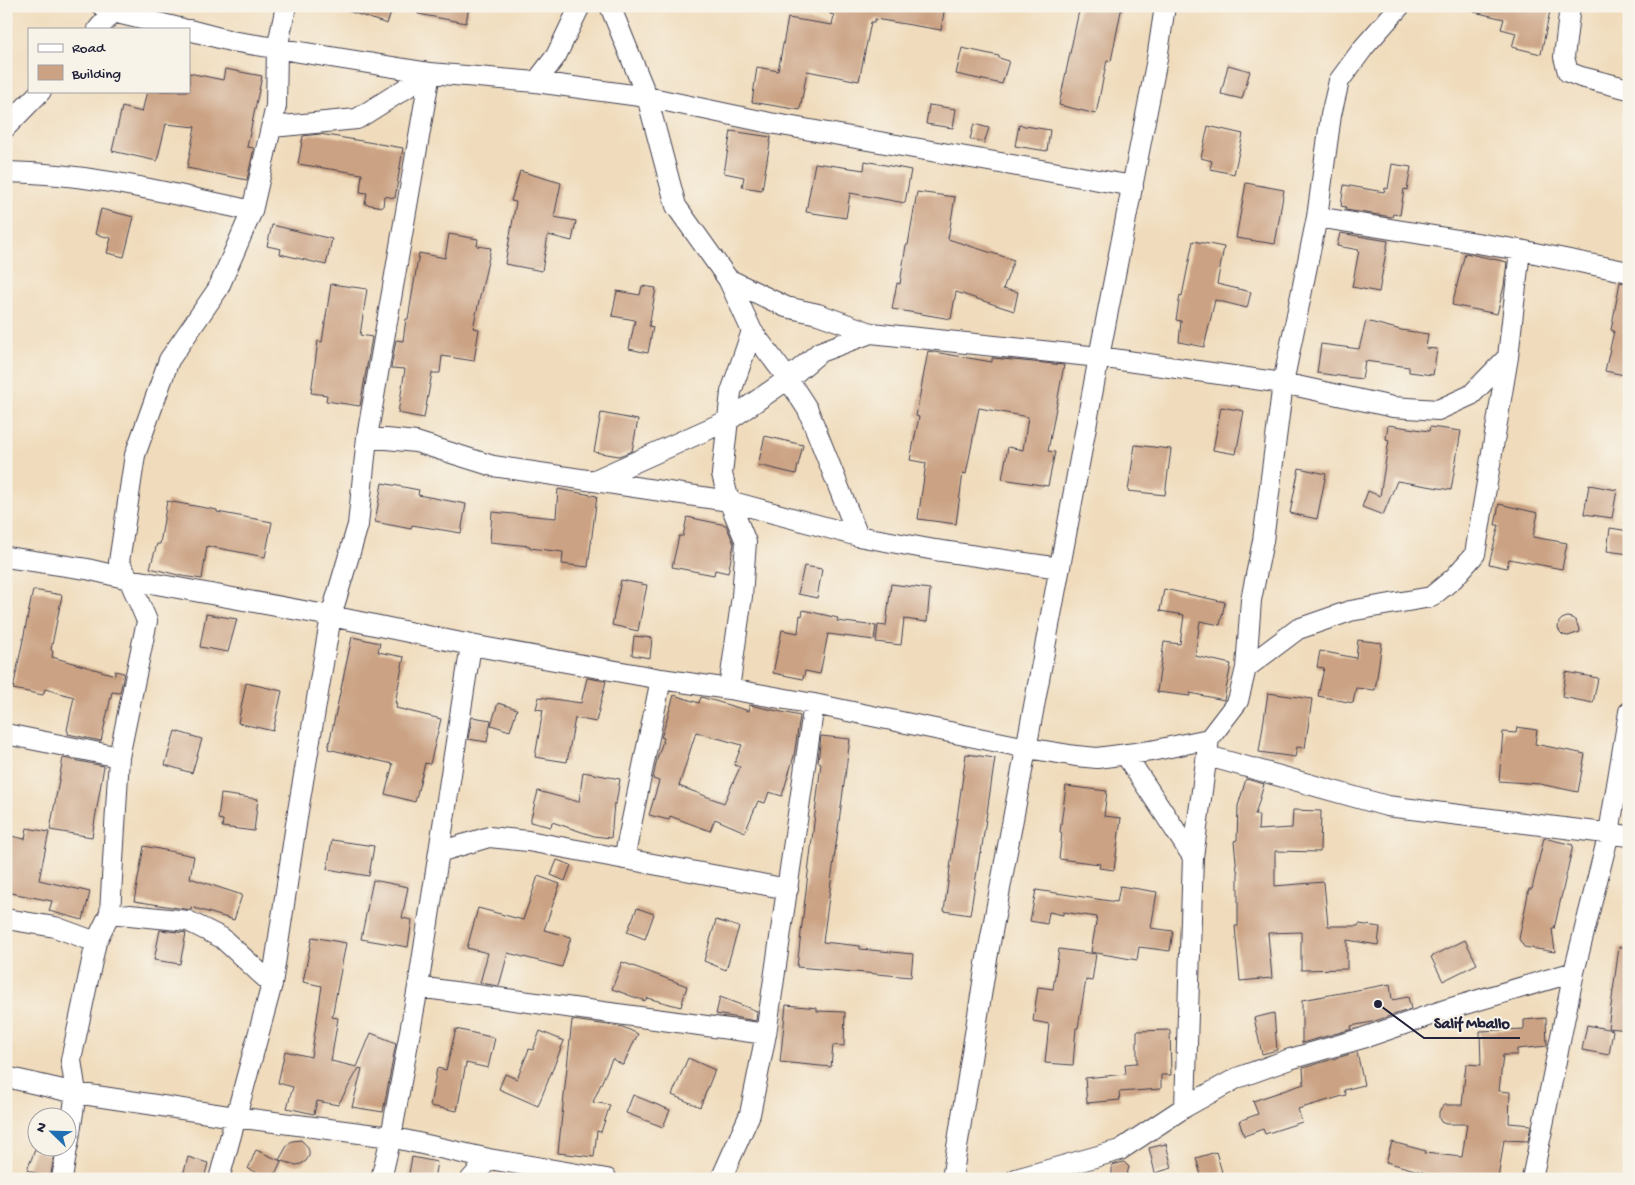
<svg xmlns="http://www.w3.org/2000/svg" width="1635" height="1185" font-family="'Gochi Hand',sans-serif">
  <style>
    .building { fill: #cba283; fill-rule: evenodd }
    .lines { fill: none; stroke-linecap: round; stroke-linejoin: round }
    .minor-casing { stroke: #413e4e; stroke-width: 22 }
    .minor { stroke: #fff; stroke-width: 20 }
    .leader { fill: none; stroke: #22223b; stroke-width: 2 }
    .callout-dot { fill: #22223b; stroke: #f7f3e8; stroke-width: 2 }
    .callout-label { font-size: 16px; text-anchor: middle; font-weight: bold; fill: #22223b; stroke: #f7f3e8; stroke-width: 4; stroke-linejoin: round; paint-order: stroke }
  </style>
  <rect width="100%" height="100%" fill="#f7f3e8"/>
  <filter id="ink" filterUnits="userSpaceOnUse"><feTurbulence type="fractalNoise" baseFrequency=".02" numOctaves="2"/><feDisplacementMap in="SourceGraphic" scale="10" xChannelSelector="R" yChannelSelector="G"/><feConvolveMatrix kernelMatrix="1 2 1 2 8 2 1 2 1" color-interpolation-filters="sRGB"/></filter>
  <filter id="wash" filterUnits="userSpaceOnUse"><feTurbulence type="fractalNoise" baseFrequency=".0096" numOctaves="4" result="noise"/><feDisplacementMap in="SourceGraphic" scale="20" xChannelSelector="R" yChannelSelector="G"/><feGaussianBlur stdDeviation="1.12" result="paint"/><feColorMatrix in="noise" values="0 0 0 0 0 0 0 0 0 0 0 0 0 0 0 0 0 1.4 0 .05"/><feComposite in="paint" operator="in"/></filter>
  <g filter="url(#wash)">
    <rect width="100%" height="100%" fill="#f0dcbc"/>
    <g id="blocks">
      <path class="building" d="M343,6H393L387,24L342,9Z
        M418,6H469L466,23L418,14Z
        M831,6H945L941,30L875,19L874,22H871L859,81L807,71L800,110L752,102L757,67L778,71L788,18L832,25L834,15L830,14Z
        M1080,6H1122L1111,61L1107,60L1096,114L1059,105Z
        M1474,6H1551L1541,54L1512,47L1516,33L1501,29L1504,19L1474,12Z
        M962,48L999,56V58L1009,61L1002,84L956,74Z
        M1228,65L1250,71L1242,99L1221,94Z
        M225,69L262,76L247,147L254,148L247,180L187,168L195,127L166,124L157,161L112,151L122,107L142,112L147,91H189V73L223,80Z
        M929,105L956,109L953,128L926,124Z
        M974,124L989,128L984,143L970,139Z
        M1019,125L1050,130L1047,151L1015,146Z
        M1208,126L1243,134L1234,174L1210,169L1212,161L1201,158Z
        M731,131L771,137L762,190L742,187L744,177L724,173Z
        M320,134L403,148L395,198L384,196L383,207L365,204L367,193L360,192L362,174L298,164L303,136Z
        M865,161L911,170L905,203L850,193L846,218L806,212L815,163L864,170Z
        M1392,164L1411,167L1407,190L1404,189L1400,215L1393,214L1392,217L1345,210L1346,207L1341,206L1344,185L1384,192L1385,188L1388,189Z
        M520,171L561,183L554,217L576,221L572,241L548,235L542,271L505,264L516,202L511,201Z
        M1246,183L1284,190L1275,244L1236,238Z
        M917,192L955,197L948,239L1014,260L1003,289L1018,292L1014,311L956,292L951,319L892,309L897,283L900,284L906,245H908Z
        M101,209L134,217L124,257L107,253L111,238L95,234Z
        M272,225L332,239L326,265L280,254L281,249L267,246Z
        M1340,233L1388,241L1379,292L1352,287L1359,250L1337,246Z
        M449,234L478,239L477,246L491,248L473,328L479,329L474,361L442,356L440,373H432L424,418L398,413L405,369L391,368L396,340L403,341L406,319H408L419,253L445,258Z
        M1193,241L1224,247L1217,284L1251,292L1247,308L1215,300L1204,347L1179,342L1181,321L1176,320L1180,295L1182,296Z
        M1465,253L1507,262L1504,286L1497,314L1452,305Z
        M1620,282L1629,284V376L1605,371L1614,331L1611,330Z
        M331,284L367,289L360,335L372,337L360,406L326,401L327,395L311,393L318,341L322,342Z
        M642,286L656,288L649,326L653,327L648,353L629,349L635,320L612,316L617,291L640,295Z
        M1366,321L1401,330L1428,334L1426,348L1437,349L1433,375L1409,372V367L1365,361L1362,379L1317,373L1321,344L1359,349Z
        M928,351L992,362V358L1064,365L1048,451L1055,452L1048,486L1002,479L1008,447L1023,450L1028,417L979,408L966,474L963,473L956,524L918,519L926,463L910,460L919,417L916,416Z
        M1221,407L1244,411L1236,454L1213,450Z
        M601,413L638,420L632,451L619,456L594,452Z
        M1388,425L1429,431L1430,427L1461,431L1451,490L1397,481L1383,515L1362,507L1368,491L1380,496L1389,440L1386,439Z
        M765,436L803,445L796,474L758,465Z
        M1135,445L1171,449L1165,495L1128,491Z
        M1299,468L1326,474L1317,519L1290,513Z
        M382,483L419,490L418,495L466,504L461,533L412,525L411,529L375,522Z
        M1589,485L1617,490L1612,518L1584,514Z
        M558,489L597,496L588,567L562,564L563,552L530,548V546L490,542L492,512L556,518Z
        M167,501L217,510V512L272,522L265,557L207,546L202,579L182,576L150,568L157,544H160Z
        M1499,504L1538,513L1533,537L1567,543L1562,569L1509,559L1507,568L1489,564L1499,525H1495Z
        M687,517L726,525L734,544L728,573L715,570L714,575L672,567L679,536H683Z
        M1610,528L1629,531V554L1607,551Z
        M804,566L822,569L817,598L798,594Z
        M621,580L647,585L638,631L612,625Z
        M891,584L930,589L927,622L904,619L901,645L876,642L878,625L886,626Z
        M1164,589L1225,602L1220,625L1200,621L1195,656L1231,664L1224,700L1190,693V696L1157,692L1164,642L1180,644L1184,615L1160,611Z
        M33,590L62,595L51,650L53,651L52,657L115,675V671L124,673L120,693L112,692L101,741L68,734V731L67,730L74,697L45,689L43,695L13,689Z
        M803,610L838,618L837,621L876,626L874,640L828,634L820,674L805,671L803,679L773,673L782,630L798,633L800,615L802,616Z
        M206,614L237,619L228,652L200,647Z
        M1567,617L1572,618L1576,621L1580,632L1568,636L1563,635L1560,632L1558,628L1559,622L1562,619Z
        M634,636L652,638L650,658L632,655Z
        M352,637L380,643L378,652L404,657L395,703H397L396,708L441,719L430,764L425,763L415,802L385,794L393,764L328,749Z
        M1358,640L1382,643L1375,690L1356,688L1353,703L1318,696L1324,668L1317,667L1320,651L1356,658Z
        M1566,672L1598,678L1593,703L1562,697Z
        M587,678L606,681L596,722L575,718L567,762L535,757L543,710L536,709L539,697L581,703Z
        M246,683L282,691L273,731L238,723Z
        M1268,693L1312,699L1305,748L1297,747L1295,757L1259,752Z
        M674,695L699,703L701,697L749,711L750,705L800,716L794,756L782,796L769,792L765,803L758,801L745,832L715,819L710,831L670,816L669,820L649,815L659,781L653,779L657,759L664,738L661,737L662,735ZM696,732L742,745L734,765L740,767L724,803L679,786Z
        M498,703L517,709L510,731L491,725Z
        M472,717L491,720L487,742L468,739Z
        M1517,727L1537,730L1535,744L1585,754L1578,792L1540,784L1499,781L1503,732L1516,733Z
        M175,731L202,739L192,773L165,765Z
        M821,736L850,739L823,942L860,946V949L913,954L911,977L797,967L821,763L818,762Z
        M966,754L995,758L981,853L980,852L970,915L944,911Z
        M63,758L104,766L92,837L50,830Z
        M583,772L620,779L616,804L614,803L611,838L594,836L552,822L551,827L530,822L538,791L579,802Z
        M1246,779L1264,784L1255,815H1259L1258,830L1292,828L1293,810L1321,811L1320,852L1275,851V886L1324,882L1328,926H1358L1359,924L1380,927L1378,945L1347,940V969L1301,970V932L1268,933L1272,978L1240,981L1235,926H1238V871H1237L1234,841L1237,840L1238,806Z
        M1066,786L1107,791L1104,816L1121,818L1114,870L1099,868L1100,864L1059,859L1062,833L1060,832Z
        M221,794L258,799L254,831L222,827L223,820L218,819Z
        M27,828L49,832L39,880L90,892L83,920L49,911L52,901L6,892V835L25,839Z
        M1544,838L1573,845L1554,929H1552L1555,952L1524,947L1519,939L1529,889H1532Z
        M332,840L374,846L369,876L327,869Z
        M144,846L194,856L190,878L242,895L234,920L191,907V910L134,901Z
        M557,860L571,865L565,881L551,875Z
        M538,876L560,884L544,930L571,937L562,967L508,953L499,986L480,983L488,953L467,948L478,908L523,920Z
        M373,880L408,887L402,918L412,920L408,947L361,939Z
        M1120,886L1157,892L1151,928L1173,931L1170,951L1139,947L1137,960L1091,952L1097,917L1063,912V915L1049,912L1047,924L1030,921L1036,890L1117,902Z
        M637,908L654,914L645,939L627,932Z
        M716,920L739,927L726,970L704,961Z
        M160,930L186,933L180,964L154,960Z
        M312,937L346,943L332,1017L338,1018L331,1061L357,1067L371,1033L396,1043L383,1112L352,1107L362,1069L359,1068L338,1105L317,1101L314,1114L287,1108L293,1087L278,1083L285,1051L311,1057L322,986L303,982Z
        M1465,940L1477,964L1443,981L1431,957Z
        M1619,947H1629V1030L1608,1028Z
        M1059,949L1096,954L1092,981L1086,980L1078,1028H1076L1073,1065L1045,1063L1049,1024L1033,1021L1038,987L1053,989Z
        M622,962L687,986L681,1007L647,998L645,1001L612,989Z
        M1390,984L1392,1000L1408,997L1411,1009L1372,1022L1351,1026L1352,1029L1302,1043V1000Z
        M720,997L757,1011L756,1021L716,1014Z
        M786,1005L817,1008V1011L845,1012L844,1046L833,1045L831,1067L780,1062Z
        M1274,1013L1277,1050L1262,1054L1254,1018Z
        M1546,1018L1547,1046L1517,1049V1055H1503L1499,1091L1510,1092L1509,1123L1531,1125L1528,1141L1504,1140L1498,1179H1425L1426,1173L1386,1162L1392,1142L1426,1151L1425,1153L1462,1157L1467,1124H1446L1441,1122L1439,1118V1112L1441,1108L1445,1105H1462L1466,1064L1481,1065L1480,1031L1524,1029V1020Z
        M572,1020L623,1027L638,1034L623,1065L612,1059L593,1102L610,1105L601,1132L597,1131L594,1157L558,1153Z
        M1587,1025L1613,1030L1609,1055L1582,1050Z
        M456,1029L495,1038L488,1068L466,1063L457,1111L430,1106L437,1068L446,1070Z
        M1170,1030L1171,1075H1161V1089L1119,1092L1120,1100L1087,1103L1085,1078L1126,1074L1125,1064L1137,1063V1031Z
        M540,1031L564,1041L538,1106L499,1089L505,1074L517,1079L529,1049L533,1050Z
        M1357,1052L1364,1085L1344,1090L1346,1095L1298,1109L1302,1122L1265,1134L1263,1129L1244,1136L1239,1121L1258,1114L1253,1101L1304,1084L1303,1068Z
        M688,1058L715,1070L700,1107L672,1095Z
        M633,1095L670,1110L663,1127L626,1113Z
        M301,1140L307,1146L309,1151V1156L306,1161L301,1164L296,1165L279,1160L288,1144L292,1141Z
        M1166,1144L1172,1168L1155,1173L1149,1148Z
        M35,1150L54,1157L50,1179L27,1170Z
        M256,1150L281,1161L273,1179L248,1169Z
        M1216,1152L1222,1172L1202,1179L1196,1158Z
        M188,1157L208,1163L204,1179H182Z
        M412,1157L437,1162L434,1179H408Z
        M1124,1162L1129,1167L1127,1174L1124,1177H1115L1112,1174V1165Z"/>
    </g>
  </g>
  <g filter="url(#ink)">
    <use href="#blocks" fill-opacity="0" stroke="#413e4e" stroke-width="1"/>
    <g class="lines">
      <g class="minor-casing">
        <path id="minor" d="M102,6L113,12L183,29
          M610,6L647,97L676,206L728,279L752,331L788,379L808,410L858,536
          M1570,6L1564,57L1568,72L1581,77L1629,89
          M98,29L113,12L114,6
          M189,30L231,41L430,73L536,82L647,97L770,123L1133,186
          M536,82L556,56L580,6
          M6,127L41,91
          M272,127L357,119L430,73
          M6,172C90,173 170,193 252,211
          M1317,217L1520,250L1629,272
          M728,279L786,307L818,314L871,333L1099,357L1283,383L1393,407L1438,410L1471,395L1508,357
          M367,437L416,442L493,466L729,501L858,536L935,550L1060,568
          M595,480L729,420L788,379L820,352L871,333
          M6,557L87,569L129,579L331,616L471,645L661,679L729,689L814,704L1027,748L1076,756L1097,758L1151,751L1209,739
          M1246,668L1298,629L1350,611L1431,597L1454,578L1475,554L1508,357L1520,250
          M729,689L742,596L746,542L729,501L722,474L731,392L752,331
          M6,734L119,757
          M1125,754L1193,857
          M1208,756L1387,806L1629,836
          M439,852L489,837L528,841L788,889
          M624,859L661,679
          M110,913L188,921L222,938L272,984
          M6,919L55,927L96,942
          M418,987L766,1034
          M6,1077L76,1093L235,1117L391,1137L489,1159L607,1179
          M1185,1107L1193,857L1209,739L1238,701L1246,668L1251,600L1263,541L1283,383L1317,217L1331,115L1339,81L1364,47L1400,6
          M68,1145L76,1093L71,1060L96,942L110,913L119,757L147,621L129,579L119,562L135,455L169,360L218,289L252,211L276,106L277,49L286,6
          M62,1179L67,1148
          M219,1179L272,984L298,811L331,616L358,525L367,437L430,73
          M381,1179L391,1137L418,987L471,645
          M471,1179L489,1159
          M721,1179L750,1114L766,1034L814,704
          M952,1179L986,964L1099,357L1157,59L1165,6
          M1016,1179L1120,1150L1185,1107L1237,1078L1290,1059L1363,1038L1448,1009L1574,972
          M1532,1179L1574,972L1609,833L1629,712"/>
      </g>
      <use href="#minor" class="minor"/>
    </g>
  </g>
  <path class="leader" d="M1378 1004L1424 1038H1520"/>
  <circle class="callout-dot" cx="1378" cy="1004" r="5"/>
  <g class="callout-label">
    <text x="1472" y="1028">Salif Mballo</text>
  </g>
  <rect width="1635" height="1185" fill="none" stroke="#f7f3e8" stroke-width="25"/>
  <rect x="28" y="28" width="162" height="65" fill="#f7f3e8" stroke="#a29fa3"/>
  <rect x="38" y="44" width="25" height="8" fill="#ffffff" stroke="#a29fa3"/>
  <text x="72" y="52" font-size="15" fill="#22223b">Road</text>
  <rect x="38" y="65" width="25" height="15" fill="#cba283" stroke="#a29fa3"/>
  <text x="72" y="78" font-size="15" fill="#22223b">Building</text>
  <g transform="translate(52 1132) rotate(293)"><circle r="24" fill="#f7f3e8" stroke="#a29fa3"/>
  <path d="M0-4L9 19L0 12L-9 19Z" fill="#1f6fb2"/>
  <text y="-8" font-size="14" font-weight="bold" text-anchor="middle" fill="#22223b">N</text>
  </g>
</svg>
